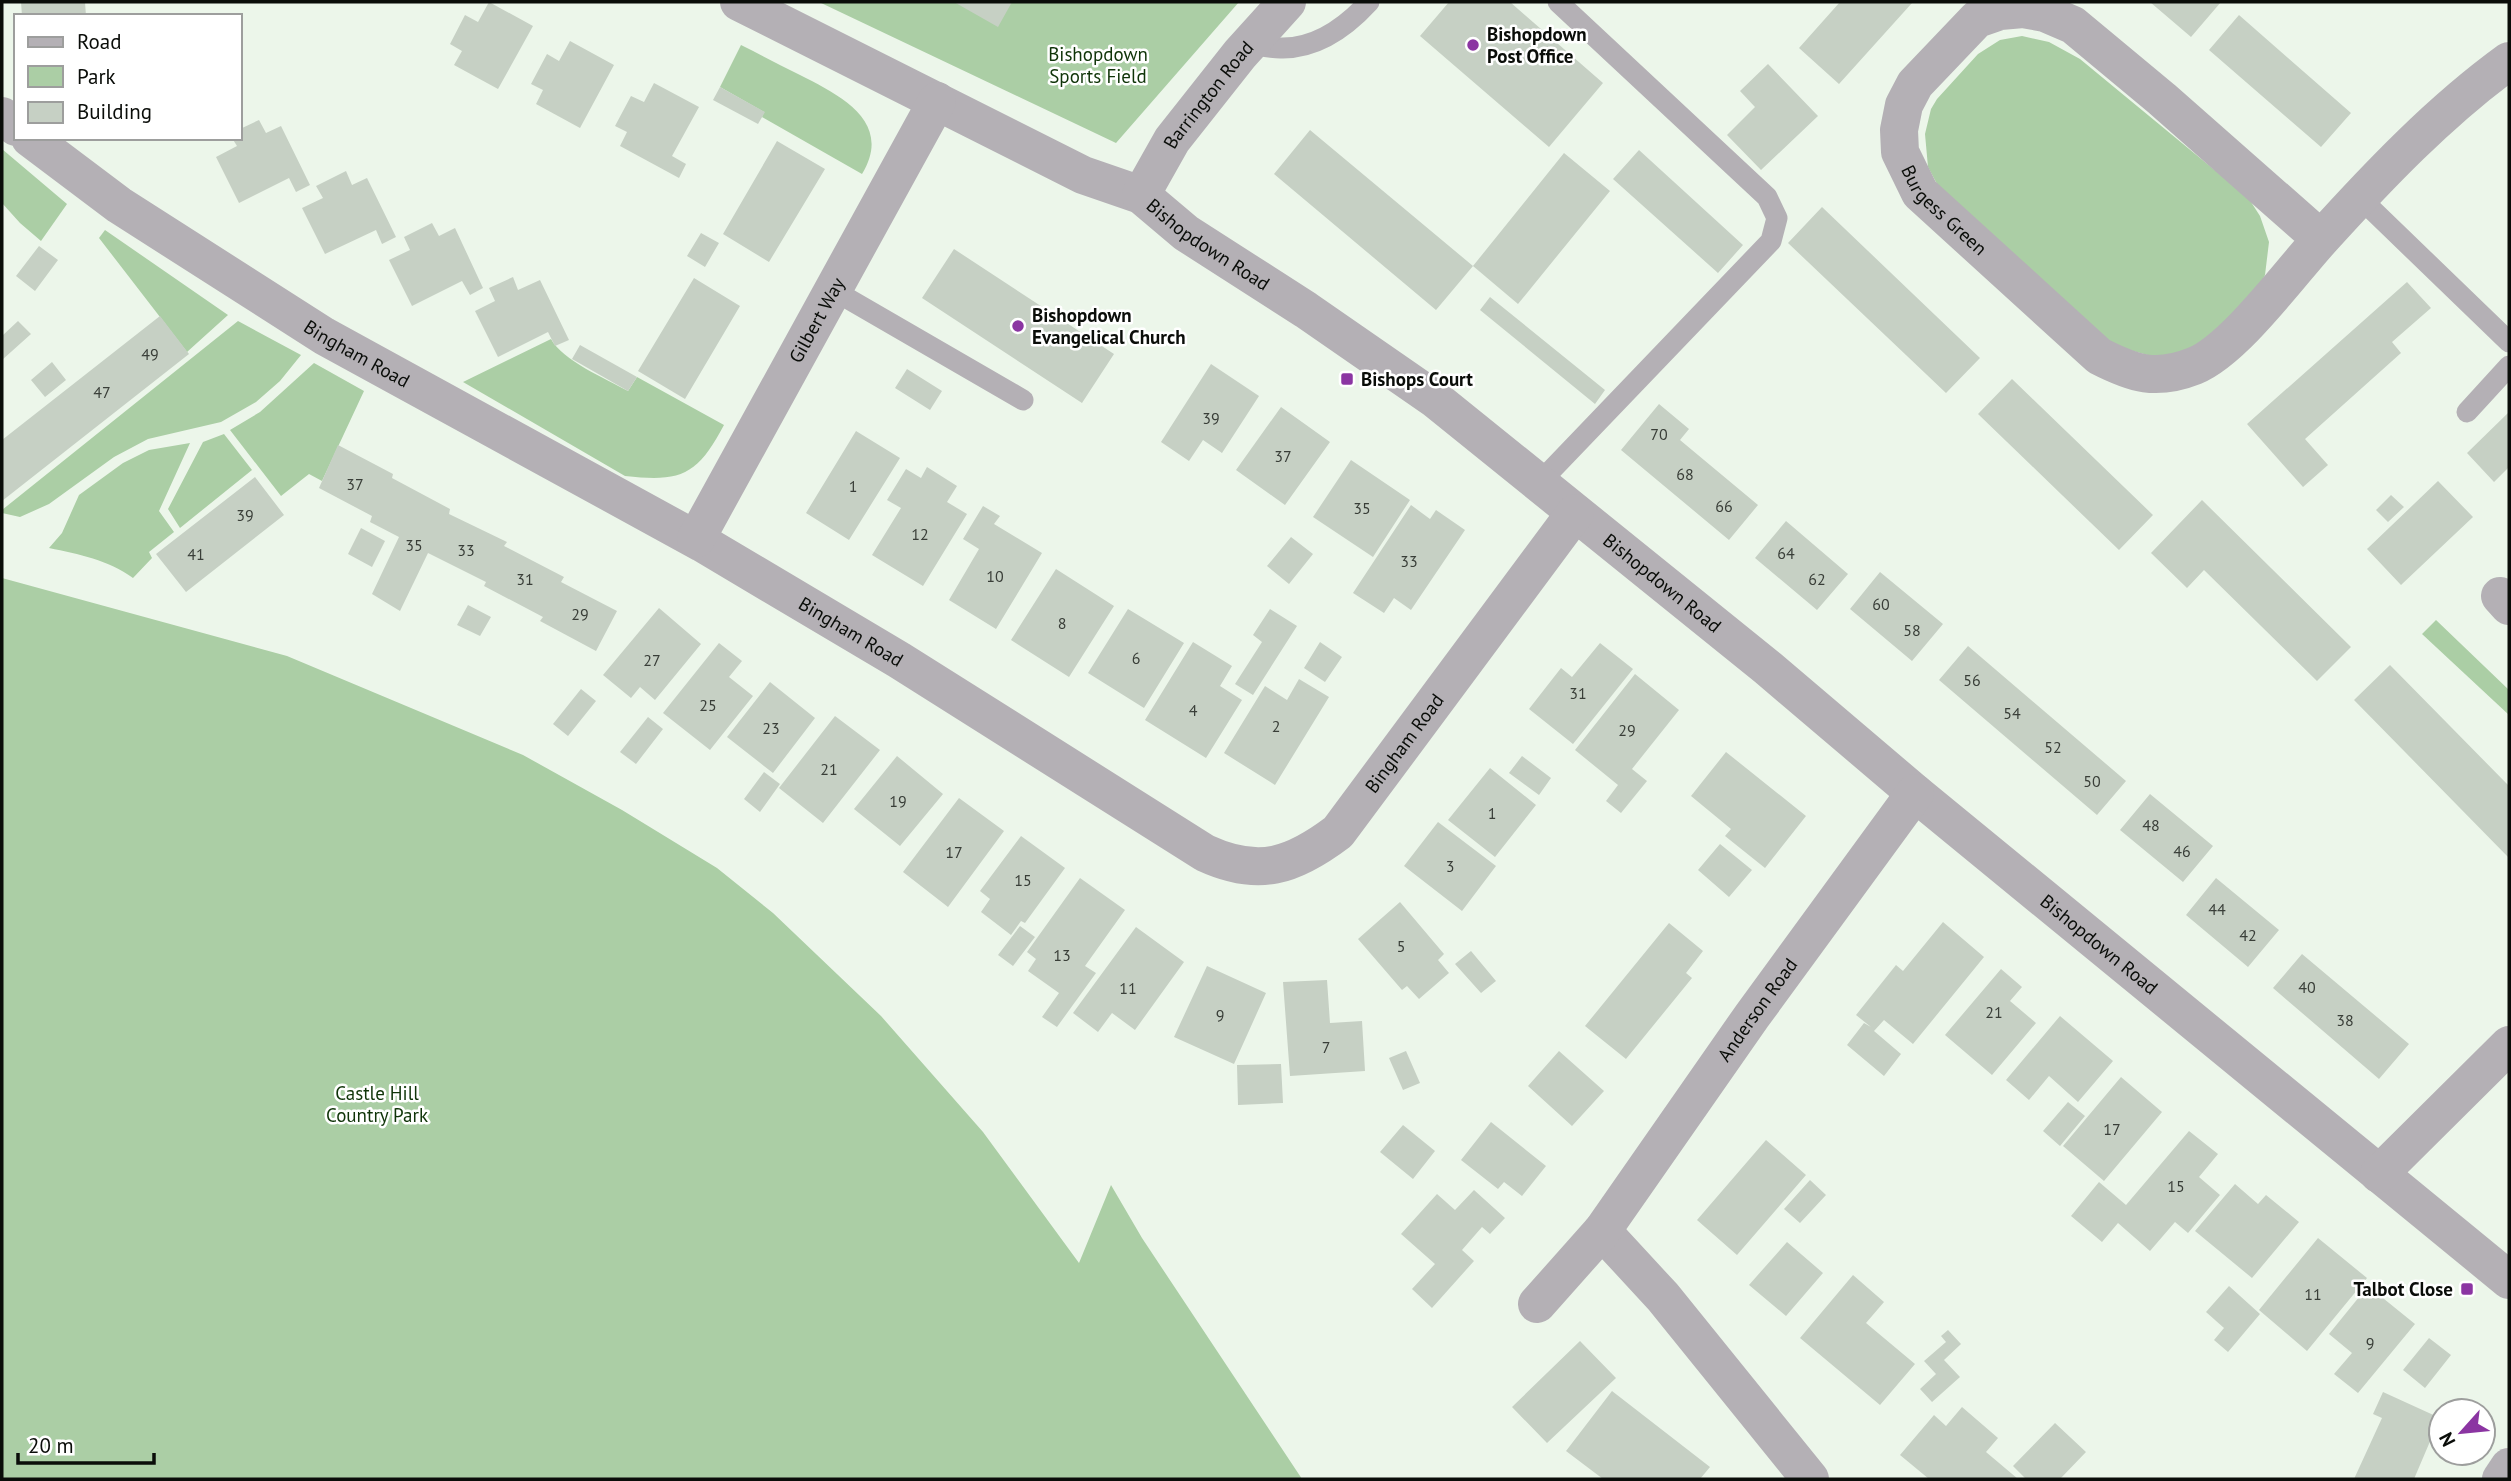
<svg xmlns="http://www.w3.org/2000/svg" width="2511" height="1481" viewBox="0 0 2511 1481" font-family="'PT Sans',sans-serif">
	<rect width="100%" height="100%" fill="#ecf6ea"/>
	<path fill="#abcea5" d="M819,2H1239L1116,143Z
		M2022,36L2049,42L2080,59L2234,186L2251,202L2260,216L2269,242L2265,275L2257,291L2204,344L2162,359L2104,343L1946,201L1928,167L1925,134L1931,109L1937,99L1978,54L2000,40Z
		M741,45C761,55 780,65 800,75C839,95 894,121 862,174L762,117L764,112L720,87Z
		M2,149L67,204L41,241L20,223L2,203Z
		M105,230L228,315L187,352L99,238Z
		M238,321L301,355L280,381L256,402L221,422L148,439L114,457L49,504L20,517L2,513V510Z
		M551,339C562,360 606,379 628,391L637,377L724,425C697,476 681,482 625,476L463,382Z
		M314,363L364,391L322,481L309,474L281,496L230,430L260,412Z
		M224,434L252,470L180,528L168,509L203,442Z
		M190,443L159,511L174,532L149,552L152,558L133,578C108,560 79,554 49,548L62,533L79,495L123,463L149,450Z
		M2,578L287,656L523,755L622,810L717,868L773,913L881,1016L983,1132L1079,1263L1111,1185L1142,1238L1302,1479H2Z
		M2436,620L2509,690V715L2422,634Z"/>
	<path fill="#c6d0c4" d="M21,2H85L86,16H22Z
		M489,2L533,26L498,89L454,65L462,51L450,44L465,15L478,22Z
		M954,2H1012L998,27Z
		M1449,2H1510L1603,83L1549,147L1420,36Z
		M1840,2L1912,3L1839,84L1799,48Z
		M2150,2H2221L2191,37Z
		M2239,15L2351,113L2321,147L2209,50Z
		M570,41L614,65L580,128L536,104L543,90L531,84L547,54L559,61Z
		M1768,64L1818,116L1761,170L1727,135L1755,107L1740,91Z
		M654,83L699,107L672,156L686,164L679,178L620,146L627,132L615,126L631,96L644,102Z
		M720,87L765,112L758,124L713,100Z
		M259,120L266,133L281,126L310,185L296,192L289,178L239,203L216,157L237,146L232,138H240V129Z
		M1310,130L1473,266L1436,310L1274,174Z
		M777,141L825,169L769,262L723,234Z
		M1639,150L1743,245L1718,273L1613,179Z
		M1564,153L1610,191L1518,304L1473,266Z
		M346,171L352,185L367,178L396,237L382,244L376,230L325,254L302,208L323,198L316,186Z
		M1822,207L1980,358L1946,393L1788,243Z
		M432,223L439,236L455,228L483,288L470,295L462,281L412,306L389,260L410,250L404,237Z
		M701,233L719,243L705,267L687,256Z
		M39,246L58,260L35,291L16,276Z
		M954,249L1114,354L1082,403L922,298Z
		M513,277L518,290L540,280L569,340L555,346L548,332L498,357L475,311L495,301L489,288Z
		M694,278L740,306L685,399L638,371Z
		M2407,282L2431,308L2392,342L2401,353L2305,439L2328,465L2303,487L2247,424Z
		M1490,297L1605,390L1595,404L1480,310Z
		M160,316L189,354L2,501V440Z
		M18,321L31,334L2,360V336Z
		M580,345L637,377L628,391L572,359Z
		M52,362L66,380L45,397L31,380Z
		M1211,364L1259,396L1222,453L1203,440L1189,461L1161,442Z
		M907,369L942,391L930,410L895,388Z
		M2012,379L2153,515L2119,550L1978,414Z
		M1659,404L1689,429L1680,440L1758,505L1729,540L1621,450Z
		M1281,407L1330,442L1285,505L1236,470Z
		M2509,412V467L2494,482L2467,453Z
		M856,431L900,458L849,540L806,513Z
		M338,445L393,474L392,478L450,509L449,514L507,542L504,546L564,577L561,582L617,611L596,651L540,621L543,617L484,586L486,582L428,553L400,611L372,594L399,537L370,522L372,516L319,488Z
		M1351,460L1410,500L1373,557L1313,517Z
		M927,467L957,486L947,502L967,514L923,586L872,555L901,508L887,500L906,469L921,478Z
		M255,477L284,515L186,592L156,554Z
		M2438,481L2473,517L2401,585L2367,549Z
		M2391,495L2404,507L2388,522L2376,510Z
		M2202,500L2351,647L2317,681L2204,570L2187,588L2151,553Z
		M1411,505L1430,519L1436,510L1465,530L1411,610L1394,598L1384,613L1353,593Z
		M983,506L1000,516L994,524L1042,553L996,629L949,600L979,549L963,539Z
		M1786,521L1848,574L1817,610L1755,558Z
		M361,528L385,541L372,567L348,554Z
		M1291,537L1313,554L1289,584L1267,566Z
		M1056,569L1114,606L1069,677L1011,640Z
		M1880,572L1943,624L1912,661L1850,609Z
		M468,605L491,617L480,636L457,625Z
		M659,608L701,644L655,700L640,687L631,698L603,675Z
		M1128,609L1184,643L1144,708L1088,673Z
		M1270,609L1297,626L1253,695L1235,684L1262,642L1253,635Z
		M1193,642L1232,666L1220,686L1242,700L1206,758L1145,720Z
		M1320,642L1342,657L1325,682L1304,668Z
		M719,643L742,661L729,677L753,696L710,750L663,713Z
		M1600,643L1633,669L1573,744L1529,709L1561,668L1572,677Z
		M1968,646L2126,781L2097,815L1939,680Z
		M2390,665L2509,786V858L2354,700Z
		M1635,674L1679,710L1632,769L1647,781L1621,813L1606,801L1618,785L1575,750Z
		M1299,679L1329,697L1275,785L1224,753L1265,686L1287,700Z
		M770,682L815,718L773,773L727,737Z
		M581,689L596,701L568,736L553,724Z
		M835,716L880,750L823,823L779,788Z
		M648,717L663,729L636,764L620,752Z
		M1726,752L1806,816L1765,868L1725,836L1731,829L1691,796Z
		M897,756L943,794L900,846L854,809Z
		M1522,756L1551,778L1539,795L1509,773Z
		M1490,768L1536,805L1495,857L1448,820Z
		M764,772L780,784L760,812L744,799Z
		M2150,794L2213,846L2183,882L2120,830Z
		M959,798L1004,831L948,907L903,872Z
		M1438,822L1496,866L1462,911L1404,866Z
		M1021,836L1065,868L1025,923L1021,921L1011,935L981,912L990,899L980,891Z
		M1720,844L1752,870L1729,897L1698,870Z
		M1080,878L1125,910L1085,966L1096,973L1057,1027L1042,1017L1059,993L1028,971L1036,959L1027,952Z
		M2216,878L2279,930L2248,967L2186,915Z
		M1400,902L1444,954L1438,960L1449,973L1419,999L1407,986L1402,990L1358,939Z
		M1943,922L1984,957L1913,1044L1884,1020L1874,1031L1901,1054L1884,1076L1847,1045L1864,1023L1871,1027L1856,1015L1896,965L1903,971Z
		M1669,923L1703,951L1686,973L1692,978L1626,1059L1585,1026Z
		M1020,926L1035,937L1013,966L998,955Z
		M1136,927L1184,962L1135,1030L1112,1013L1098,1032L1073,1013Z
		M1471,951L1496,981L1481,993L1455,964Z
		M2302,954L2409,1044L2379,1079L2273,988Z
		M1207,966L1266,993L1234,1064L1174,1037Z
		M2001,969L2022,987L2010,1001L2036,1023L1992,1075L1945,1035Z
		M1327,980L1330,1023L1362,1021L1365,1071L1290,1076L1283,982Z
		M2060,1016L2113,1061L2078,1102L2049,1076L2029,1100L2006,1080Z
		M1406,1051L1420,1083L1403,1090L1389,1058Z
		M1559,1051L1604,1091L1572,1126L1528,1086Z
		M1281,1064L1283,1103L1238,1105L1237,1065Z
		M2121,1077L2162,1112L2104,1181L2063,1146Z
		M2068,1102L2085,1116L2060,1146L2043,1131Z
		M1491,1122L1546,1166L1522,1196L1504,1182L1498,1189L1461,1160Z
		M1403,1125L1435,1151L1413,1179L1380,1152Z
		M2189,1131L2218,1154L2199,1177L2220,1195L2188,1233L2175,1222L2150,1251L2118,1223L2102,1242L2071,1216L2099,1182L2126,1205Z
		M1766,1140L1806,1175L1737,1255L1697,1220Z
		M1810,1180L1826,1195L1800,1223L1784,1209Z
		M2235,1184L2258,1204L2266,1195L2299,1222L2252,1278L2195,1231Z
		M1474,1190L1505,1218L1490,1234L1482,1227L1462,1250L1474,1261L1432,1308L1412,1289L1435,1264L1401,1234L1437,1194L1455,1210Z
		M2318,1238L2367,1278L2307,1351L2259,1310Z
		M1787,1242L1823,1273L1786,1316L1749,1285Z
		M1853,1275L1884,1302L1866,1323L1915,1364L1880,1405L1800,1338Z
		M2229,1286L2260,1314L2228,1352L2214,1340L2224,1328L2206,1312Z
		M2368,1286L2415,1324L2358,1393L2334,1374L2352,1353L2329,1334Z
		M1948,1330L1961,1344L1944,1360L1960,1377L1932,1402L1920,1389L1936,1374L1924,1361L1946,1342L1941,1336Z
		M2429,1338L2451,1355L2425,1388L2403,1370Z
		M1580,1341L1616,1378L1547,1443L1512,1407Z
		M1612,1391L1710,1467L1700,1479H1603L1566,1451Z
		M2383,1392L2440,1418L2414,1479H2354L2382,1418L2373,1414Z
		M1962,1407L1998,1438L1986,1452L2018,1479H1929L1900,1455L1934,1415L1946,1426Z
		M2055,1423L2086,1452L2060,1479H2026L2013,1466Z"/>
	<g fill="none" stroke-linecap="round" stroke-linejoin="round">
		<path stroke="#b4b0b5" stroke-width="21" d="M1250,43C1260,45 1272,49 1283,48C1318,48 1347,26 1369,2
			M2360,198L2509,342
			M833,290L1023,400
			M2467,412L2509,366
			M1538,484L1771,241L1777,218L1767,197L1558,2"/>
		<g stroke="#b4b0b5" stroke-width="38">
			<path id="s1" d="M739,2L1083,175L1141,195L1186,233L1306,310L1436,400L1768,668L1915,793L2509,1280"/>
			<path d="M2,116L16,127"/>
			<path id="s2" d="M30,138L119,205L324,336L702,543L899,660L1205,853C1259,878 1293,866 1338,832L1575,513"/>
			<path id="s3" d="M1141,195L1172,140L1240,54L1287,2"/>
			<path id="s4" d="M2321,239L2162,99L2073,25L2045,13L2023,9L2000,11L1977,19L1915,84L1904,105L1899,130L1900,152L1920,193L2099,356C2134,374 2156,381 2194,366C2234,350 2290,273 2321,239C2378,176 2440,111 2509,61"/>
			<path id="s5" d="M696,539L937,101"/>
			<path d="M2500,596L2509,606"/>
			<path d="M2379,1174L2509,1045"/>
			<path d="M1602,1231L1663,1297L1810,1479"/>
			<path id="s6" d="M1537,1304L1602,1231L1752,1016L1915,793"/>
			<path d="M2501,1479L2509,1467"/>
		</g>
	</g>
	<g fill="#8b35a2" stroke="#fff" stroke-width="2.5">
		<circle cx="1473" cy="45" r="7"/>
		<circle cx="1018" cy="326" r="7"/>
		<rect x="1340" y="372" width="14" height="14" rx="3.5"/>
		<rect x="2460" y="1282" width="14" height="14" rx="3.5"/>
	</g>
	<g text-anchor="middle" stroke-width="5" stroke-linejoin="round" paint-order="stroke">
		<g font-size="16" fill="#393e38">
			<text x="150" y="360">49</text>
			<text x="102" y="398">47</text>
			<text x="1211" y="424">39</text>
			<text x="1659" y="440">70</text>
			<text x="1283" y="462">37</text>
			<text x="1685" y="480">68</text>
			<text x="355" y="490">37</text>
			<text x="853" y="492">1</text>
			<text x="1724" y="512">66</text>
			<text x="1362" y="514">35</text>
			<text x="245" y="521">39</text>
			<text x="920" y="540">12</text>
			<text x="414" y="551">35</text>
			<text x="466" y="556">33</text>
			<text x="1786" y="559">64</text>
			<text x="196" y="560">41</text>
			<text x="1409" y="567">33</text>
			<text x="995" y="582">10</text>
			<text x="525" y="585">31</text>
			<text x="1817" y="585">62</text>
			<text x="1881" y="610">60</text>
			<text x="580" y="620">29</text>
			<text x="1062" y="629">8</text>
			<text x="1912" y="636">58</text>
			<text x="1136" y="664">6</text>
			<text x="652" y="666">27</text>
			<text x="1972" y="686">56</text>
			<text x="1578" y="699">31</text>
			<text x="708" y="711">25</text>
			<text x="1193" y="716">4</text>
			<text x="2012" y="719">54</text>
			<text x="1276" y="732">2</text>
			<text x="771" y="734">23</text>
			<text x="1627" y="736">29</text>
			<text x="2053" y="753">52</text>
			<text x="829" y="775">21</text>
			<text x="2092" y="787">50</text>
			<text x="898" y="807">19</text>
			<text x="1492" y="819">1</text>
			<text x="2151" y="831">48</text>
			<text x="2182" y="857">46</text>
			<text x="954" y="858">17</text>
			<text x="1450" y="872">3</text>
			<text x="1023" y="886">15</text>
			<text x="2217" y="915">44</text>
			<text x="2248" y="941">42</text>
			<text x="1401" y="952">5</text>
			<text x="1062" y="961">13</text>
			<text x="2307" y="993">40</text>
			<text x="1128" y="994">11</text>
			<text x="1994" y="1018">21</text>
			<text x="1220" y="1021">9</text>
			<text x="2345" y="1026">38</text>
			<text x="1326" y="1053">7</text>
			<text x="2112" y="1135">17</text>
			<text x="2176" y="1192">15</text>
			<text x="2313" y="1300">11</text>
			<text x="2370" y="1349">9</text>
		</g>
		<g font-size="19" font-weight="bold" fill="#0a0d09" stroke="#fff" text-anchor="start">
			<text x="1487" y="41">Bishopdown<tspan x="1487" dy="22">Post Office</tspan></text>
			<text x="1032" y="322">Bishopdown<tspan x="1032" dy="22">Evangelical Church</tspan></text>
			<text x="1361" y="386">Bishops Court</text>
			<text x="2453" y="1296" text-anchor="end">Talbot Close</text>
		</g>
		<g font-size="19" fill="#0f3408" stroke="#fff">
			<text x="1098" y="61">Bishopdown<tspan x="1098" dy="22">Sports Field</tspan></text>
			<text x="377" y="1100">Castle Hill<tspan x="377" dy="22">Country Park</tspan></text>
		</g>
		<g font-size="19" fill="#0a0d09" stroke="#fff">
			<text dy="7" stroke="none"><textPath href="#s3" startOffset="121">Barrington Road</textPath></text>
			<text dy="7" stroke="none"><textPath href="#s4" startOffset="663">Burgess Green</textPath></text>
			<text dy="7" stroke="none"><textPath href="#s1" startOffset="530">Bishopdown Road</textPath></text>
			<text dy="7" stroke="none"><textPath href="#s5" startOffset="250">Gilbert Way</textPath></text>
			<text dy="7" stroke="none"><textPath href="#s2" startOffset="392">Bingham Road</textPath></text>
			<text dy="7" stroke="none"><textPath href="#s1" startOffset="1097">Bishopdown Road</textPath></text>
			<text dy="7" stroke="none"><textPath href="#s2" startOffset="959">Bingham Road</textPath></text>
			<text dy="7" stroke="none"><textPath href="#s2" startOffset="1631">Bingham Road</textPath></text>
			<text dy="7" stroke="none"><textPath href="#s1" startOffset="1664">Bishopdown Road</textPath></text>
			<text dy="7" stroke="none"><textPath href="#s6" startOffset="368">Anderson Road</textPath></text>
		</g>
	</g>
	<rect width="2511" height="1481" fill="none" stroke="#0a0d09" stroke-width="7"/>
	<rect x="14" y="14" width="228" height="126" fill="#ffffff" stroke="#9d9e9d" stroke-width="2"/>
	<rect x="28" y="37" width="35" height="10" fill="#b4b0b5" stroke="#9d9e9d" stroke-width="2"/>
	<text x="77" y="49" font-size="21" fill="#0a0d09">Road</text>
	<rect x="28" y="66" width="35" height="21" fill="#abcea5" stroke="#9d9e9d" stroke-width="2"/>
	<text x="77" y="84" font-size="21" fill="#0a0d09">Park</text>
	<rect x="28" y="102" width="35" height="21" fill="#c6d0c4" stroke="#9d9e9d" stroke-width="2"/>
	<text x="77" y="119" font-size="21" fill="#0a0d09">Building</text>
	<g transform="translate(2462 1432) rotate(243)"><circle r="33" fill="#ffffff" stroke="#9d9e9d" stroke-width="2"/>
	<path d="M0-5L12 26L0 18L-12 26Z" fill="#8b35a2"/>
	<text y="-10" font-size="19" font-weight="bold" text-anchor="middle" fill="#0a0d09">N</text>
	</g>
	<path d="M18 1453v10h136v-10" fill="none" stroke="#0a0d09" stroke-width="3.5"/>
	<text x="28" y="1453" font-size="21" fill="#0a0d09" stroke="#ffffff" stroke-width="5" paint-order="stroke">20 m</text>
</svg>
